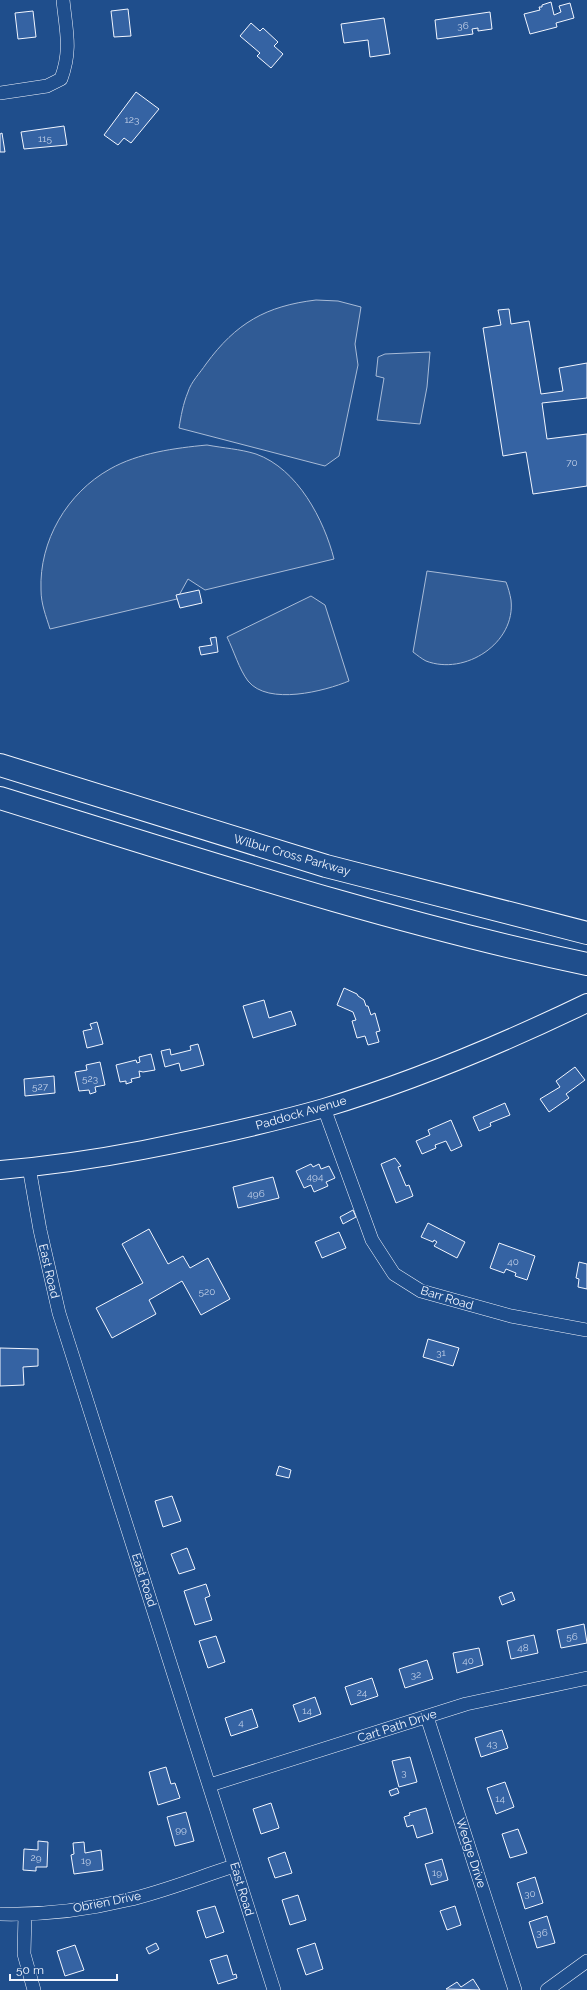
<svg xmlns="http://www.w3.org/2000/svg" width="587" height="1990" viewBox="0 0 587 1990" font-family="Raleway,sans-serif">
	<rect width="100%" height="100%" fill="#1f4e8c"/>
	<path fill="#305b95" stroke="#a8bbd7" d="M316,300L338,301L361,307L355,344L358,365L339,456L325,466L179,428C181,416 183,404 188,392C191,382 200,373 206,364C236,323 266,306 316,300Z
		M430,352L427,387L420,424L377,420L384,378L376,376L378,357L385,354Z
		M207,445C223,448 240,449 256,454C298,469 324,520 334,559L205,590L188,579L177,599L50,629C46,616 41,604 41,590C39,541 67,493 110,469C138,453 175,448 207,445Z
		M427,571L506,582C508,587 510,594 511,600C516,643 465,676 426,661C422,659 417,655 413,652Z
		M311,596L325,605L349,681C325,691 268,706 248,681C239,669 234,651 227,637Z"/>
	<path fill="#3563a3" stroke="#f2f6ff" d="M551,2L554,15L561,12L559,6L570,3L574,18L556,23L557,27L530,34L524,14L540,10L539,7H542V5Z
		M128,9L131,36L114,37L111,11Z
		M33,11L36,37L18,39L15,13Z
		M490,12L492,29L478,31V28L472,29L473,34L437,39L435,20Z
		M384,18L390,54L370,57L368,40L344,43L341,24Z
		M251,23L260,31L263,28L278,42L274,46L283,54L271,68L257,56L260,53L240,36Z
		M136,92L159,109L131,143L124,138L118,145L104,135Z
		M64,126L67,145L24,149L21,132Z
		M2,133L5,152H0V134Z
		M509,309L511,324L529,321L541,394L563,391L559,368L587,363V398L542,403L547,439L587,434V486L533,494L526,452L503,456L483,328L501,325L498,310Z
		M199,590L202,603L180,608L176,595Z
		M216,637L218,652L201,655L199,647L212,645L210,638Z
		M344,988L357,994L358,996L364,1000L366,1006H368L371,1015L375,1013L380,1031L376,1032L379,1042L368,1045L365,1036L357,1038L352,1021L356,1020L353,1012L337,1005Z
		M264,1000L269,1018L291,1011L296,1025L253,1038L243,1006Z
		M97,1022L103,1044L87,1048L83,1031L92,1029L90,1024Z
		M198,1044L204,1065L181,1071L179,1063L165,1067L161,1051L170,1049L171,1055L191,1050L190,1046Z
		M151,1054L155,1070L143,1072L139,1071L140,1077L131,1079L132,1082L126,1084V1081L120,1082L116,1065L136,1060L137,1063L140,1062L139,1057Z
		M100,1062L105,1085L95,1087L96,1092L90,1094L89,1090L79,1091L75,1072L87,1070L86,1065Z
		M575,1067L585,1080L566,1094L569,1098L549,1112L540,1099L560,1087L556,1081Z
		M54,1076L55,1093L25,1096L24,1079Z
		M505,1103L510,1115L490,1123L491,1126L479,1131L473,1117Z
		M451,1120L462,1146L451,1151L446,1141L435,1145L436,1148L422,1154L416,1141L430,1135L428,1130Z
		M395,1158L401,1166L398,1167L406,1186L409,1185L413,1196L396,1203L381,1164Z
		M311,1164L313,1167L319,1164L321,1169L329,1166L335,1178L326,1182L328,1186L314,1192L311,1185L304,1188L296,1171Z
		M273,1177L279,1198L238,1208L233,1187Z
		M353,1210L356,1217L343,1224L340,1217Z
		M428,1223L465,1242L457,1258L434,1246L437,1242L434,1240L433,1242L421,1237Z
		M149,1229L168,1264L183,1256L190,1268L208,1258L230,1299L201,1315L182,1281L149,1300L156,1314L112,1338L96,1308L143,1283L122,1244Z
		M339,1232L346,1248L322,1258L315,1242Z
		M499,1243L535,1256L527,1280L515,1276L516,1273L506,1269L504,1273L490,1268Z
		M579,1262L587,1264V1289L578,1287L579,1279L576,1278Z
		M428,1339L459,1348L453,1366L423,1357Z
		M0,1348L38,1349V1366L23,1367L24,1385L0,1386Z
		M279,1466L291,1470L289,1478L276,1475Z
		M172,1496L181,1521L163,1527L155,1501Z
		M187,1548L195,1569L179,1574L171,1554Z
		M206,1584L210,1596L205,1598L212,1620L195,1625L184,1591Z
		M512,1592L515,1600L502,1605L499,1597Z
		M584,1624L587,1643L561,1648L557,1630Z
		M534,1635L538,1653L511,1659L507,1641Z
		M216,1636L225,1662L208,1668L199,1641Z
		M479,1648L483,1665L457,1673L453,1653Z
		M427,1660L433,1679L405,1688L399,1669Z
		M372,1678L378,1696L351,1705L345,1687Z
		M315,1697L321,1714L299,1722L293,1705Z
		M252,1709L258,1727L231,1736L225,1718Z
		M502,1730L508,1748L481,1757L475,1738Z
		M410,1757L417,1782L399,1787L392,1761Z
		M166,1767L171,1784L175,1783L180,1798L158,1805L149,1772Z
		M505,1782L514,1807L496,1814L487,1788Z
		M397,1788L399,1793L391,1796L389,1791Z
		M271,1803L279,1828L261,1834L253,1809Z
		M426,1808L433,1833L417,1838L413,1825L407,1827L404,1817L410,1815L409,1813Z
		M186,1812L194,1841L175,1846L167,1817Z
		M518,1829L527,1853L510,1858L502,1834Z
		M38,1841L48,1842L47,1867H36V1871L23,1870L24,1849L38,1850Z
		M84,1842L85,1853L101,1850L103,1870L74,1874L71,1855L74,1854L73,1843Z
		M285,1852L292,1873L275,1878L268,1858Z
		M442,1859L448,1880L431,1885L425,1864Z
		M535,1877L543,1903L525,1909L517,1883Z
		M298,1895L306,1920L290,1925L282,1900Z
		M215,1906L224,1932L206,1938L197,1911Z
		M455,1906L461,1925L447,1930L440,1911Z
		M547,1916L555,1943L537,1948L529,1922Z
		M156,1943L159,1949L149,1954L146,1948Z
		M315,1943L323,1969L306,1975L297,1949Z
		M75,1945L84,1970L65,1976L57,1951Z
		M227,1955L233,1975L236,1974L237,1978L218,1984L210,1960Z
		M473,1979L480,1990L446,1989L457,1982L461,1987Z"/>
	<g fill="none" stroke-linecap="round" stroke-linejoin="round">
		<defs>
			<path id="minor" d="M0,93L47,86L61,79C72,49 66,31 63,0
				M324,1108L372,1240L394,1274L421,1291L511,1316L587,1330
				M29,1167L40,1230L59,1313L274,1990
				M427,1717L515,1990
				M210,1785L466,1704L587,1678
				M0,1914C42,1915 86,1910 127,1900C163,1892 199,1877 234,1866
				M25,1914L24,1954L34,1990
				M547,1990L587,1961"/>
			<path id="secondary" d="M0,1170C48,1166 96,1159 143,1150C204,1138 264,1125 324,1108C414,1081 502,1044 587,1003"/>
			<path id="motorway" d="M0,765L326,866L587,933
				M0,798C194,858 388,922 587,964"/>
		</defs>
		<use href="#minor" stroke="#f2f6ff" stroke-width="14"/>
		<use href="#secondary" stroke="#f2f6ff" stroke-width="20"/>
		<use href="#motorway" stroke="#f2f6ff" stroke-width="24"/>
		<use href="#minor" stroke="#1f4e8c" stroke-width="13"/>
		<use href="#secondary" stroke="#1f4e8c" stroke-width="18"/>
		<use href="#motorway" stroke="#1f4e8c" stroke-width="22"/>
	</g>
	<g text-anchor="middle" stroke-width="3" stroke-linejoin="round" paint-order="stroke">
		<g font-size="10" fill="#c3d1e8">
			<text x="463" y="29">36</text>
			<text x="132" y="123">123</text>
			<text x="45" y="142">115</text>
			<text x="572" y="466">70</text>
			<text x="90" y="1082">523</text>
			<text x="40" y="1090">527</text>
			<text x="315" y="1180">494</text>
			<text x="256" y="1197">496</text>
			<text x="513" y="1265">40</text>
			<text x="207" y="1295">520</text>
			<text x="441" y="1356">31</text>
			<text x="572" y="1640">56</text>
			<text x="523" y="1651">48</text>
			<text x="468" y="1664">40</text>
			<text x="416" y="1678">32</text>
			<text x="362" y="1696">24</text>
			<text x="307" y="1714">14</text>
			<text x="241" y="1726">4</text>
			<text x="492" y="1747">43</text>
			<text x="404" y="1776">3</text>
			<text x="500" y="1802">14</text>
			<text x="181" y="1833">99</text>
			<text x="36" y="1861">29</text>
			<text x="86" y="1864">19</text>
			<text x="437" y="1876">19</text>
			<text x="530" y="1897">30</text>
			<text x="542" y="1936">36</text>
		</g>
		<g font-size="12" fill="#f2f6ff" stroke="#1f4e8c">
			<text transform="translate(292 855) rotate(16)" y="4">Wilbur Cross Parkway</text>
			<text transform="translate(301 1113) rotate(-16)" y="4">Paddock Avenue</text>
			<text transform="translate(49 1271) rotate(77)" y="4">East Road</text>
			<text transform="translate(447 1298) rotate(17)" y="4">Barr Road</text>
			<text transform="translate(144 1580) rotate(72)" y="4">East Road</text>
			<text transform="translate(397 1726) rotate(-18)" y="4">Cart Path Drive</text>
			<text transform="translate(471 1853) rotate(72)" y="4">Wedge Drive</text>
			<text transform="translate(242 1889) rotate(73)" y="4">East Road</text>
			<text transform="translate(107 1902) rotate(-11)" y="4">Obrien Drive</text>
		</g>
	</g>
	<path d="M10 1974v6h107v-6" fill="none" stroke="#f2f6ff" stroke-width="2"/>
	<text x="16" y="1974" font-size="12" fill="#f2f6ff" stroke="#1f4e8c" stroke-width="3" paint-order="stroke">50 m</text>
</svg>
